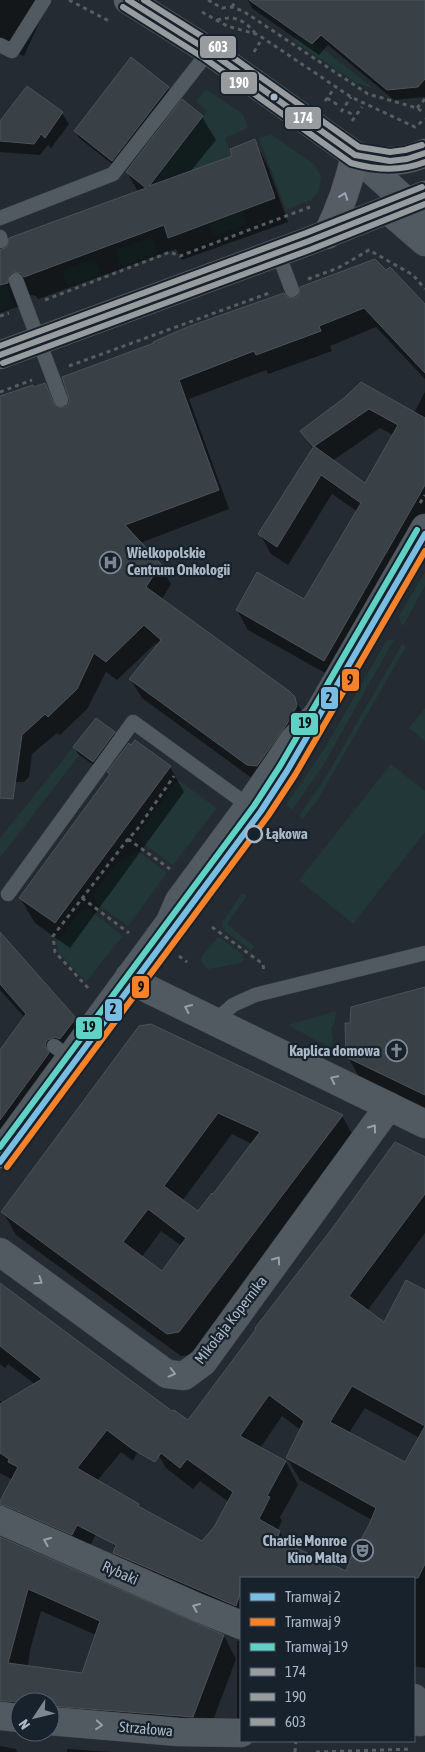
<svg xmlns="http://www.w3.org/2000/svg" width="425" height="1752" viewBox="0 0 425 1752" font-family="'Asap Condensed',sans-serif">
	<rect width="100%" height="100%" fill="#242b32"/>
	<path fill="#213738" d="M298,33L312,44L323,49L374,89L357,83L293,41Z
		M206,89L243,114L248,128L225,138L232,156L149,186L147,181L161,176C157,164 150,154 147,143L160,127L164,126L184,142L207,111L196,101Z
		M271,134L315,165L321,177L319,191L311,200L286,210L259,138Z
		M242,211L247,224L214,236L209,223Z
		M152,237L158,253L122,267L116,250Z
		M95,258L101,274L68,287L62,271Z
		M6,283L15,307L0,312V285Z
		M425,572V586L403,626L401,624L399,616Z
		M392,639L394,640L321,769L292,810L286,805L326,746L386,641Z
		M402,644L406,647L317,801L303,819L299,816L327,775Z
		M425,708V741L409,728Z
		M73,747L81,753L0,858V838Z
		M391,764L425,791V832L353,924L299,880Z
		M178,780L217,808L173,865L141,842L139,833Z
		M139,852L167,873L128,926L96,903L93,894L117,862Z
		M242,893L247,896L227,924L254,946L251,951L225,931L222,926L223,921Z
		M87,908L123,936L86,982L58,952L57,942L82,909Z
		M217,938H221L242,954L244,960L241,963L209,969L206,968L201,961L202,956Z
		M336,1011L335,1022L331,1029L333,1037L332,1049L288,1025Z"/>
	<path fill="#0007" fill-rule="evenodd" d="M0,0H35L43,14L24,56L0,46Z
		M248,0H425V97L394,100L328,45L319,55L252,8Z
		M27,88L62,113L69,124L51,148L48,145L40,155L0,152V122Z
		M168,88L172,95L116,167L79,138L75,131Z
		M202,117L216,140L190,172L233,157L254,141L267,164L288,222L182,260L176,249L38,299L36,296L27,294L20,306L0,313V250L138,192L127,172Z
		M286,298L425,306V379L376,327L330,346L332,351L268,374L266,370L189,399L229,509L140,543L160,565L171,584L162,599L294,698L306,718L260,784L142,698L130,679L158,645L156,643L117,680L106,672L87,709L60,735L57,733L32,754L29,777L24,782L0,783V398L45,384L58,408L64,410Z
		M425,392V523L336,679L248,630L237,610L304,601L358,512L332,494L288,565L271,554L260,534L313,450L302,432L345,399L414,413ZM380,428L393,435L365,485L332,461Z
		M114,733L118,740L98,768L78,754L74,747Z
		M170,767L184,792L70,948L35,923L20,898L110,775L109,772Z
		M0,935L75,1019L87,1040L0,1158V1052L25,1018L0,990Z
		M425,988V1112L362,1082L348,1057L351,1024Z
		M139,1027L342,1116L355,1139L191,1355L181,1356L16,1235L3,1212ZM232,1134L252,1144L214,1195L198,1213L182,1201ZM161,1231L182,1246L162,1273L141,1258Z
		M425,1159V1233L367,1311L385,1323L425,1291V1668L414,1666V1578H241V1624L127,1575L114,1553L116,1549L112,1542H202L215,1528L229,1502L200,1481L193,1489L166,1468L155,1449L142,1443L133,1461L121,1452L97,1481L111,1504L85,1556L12,1527L0,1505L13,1480L0,1473V1401L4,1403L35,1384L8,1364L5,1368L0,1364V1285L172,1413L188,1421ZM365,1408L420,1438L405,1464L349,1433ZM282,1416L301,1430L287,1458L300,1480L372,1520L347,1573L287,1545L280,1532L277,1531L282,1521L280,1517L298,1485L286,1462L260,1448Z
		M0,1538L224,1636L236,1659L206,1739L50,1728V1702H20V1723L0,1720ZM41,1611L96,1635L83,1675L28,1667L30,1650Z
		M237,1641H241V1724L237,1717Z
		M256,1741H304L303,1742H263Z
		M0,1746L16,1749L17,1752H0Z
		M67,1749L112,1752H67Z"/>
	<path fill="#394046" stroke="#4b525a" fill-rule="evenodd" d="M249,0H425V79L418,87L387,90L321,35L312,44Z
		M131,57L169,87L112,161L74,131Z
		M27,86L63,112L45,138L41,134L34,144L0,141V121Z
		M182,99L203,116L149,186L232,156L230,149L255,139L275,198L168,238L164,225L24,277L21,273L13,272L9,275L8,283L0,285V250L7,247L9,238L146,188L126,172Z
		M375,259L386,270L390,267L425,304V373L364,308L319,326L321,331L256,355L254,351L179,380L219,490L125,525L161,564L146,587L289,691L295,697L297,706L287,724L257,766L247,765L129,679L161,640L144,625L106,662L94,653L77,689L48,717L45,714L22,735L13,799L0,798V396L33,385L34,387L45,383L55,406L64,408L67,406L70,401L62,377L154,343L153,342L190,326L284,293L287,297L295,298L299,295L300,287Z
		M361,382L425,418V485L324,661L236,610L257,572L304,599L361,503L321,475L277,547L258,534L314,446L365,483L398,425L369,409L313,447L300,431L344,398Z
		M96,718L115,732L93,762L73,747Z
		M135,740L171,766L55,923L19,898L110,774L107,772L129,743L131,745Z
		M0,932L76,1018L60,1039L55,1037L47,1040L45,1045L49,1053L0,1120V1050L26,1014L0,984Z
		M425,987V1095L346,1057L345,1023H350L351,1007Z
		M151,1024L343,1115L179,1332L167,1334L1,1212L139,1026ZM218,1113L260,1132L213,1194L212,1193L198,1211L164,1186ZM148,1209L186,1238L162,1271L123,1242Z
		M395,1142L425,1157V1194L349,1296L384,1322L406,1280L425,1290V1564L418,1578H241V1591L236,1606L113,1553L116,1545L77,1525L72,1535L6,1506L0,1505V1501L18,1467L8,1462L9,1459L0,1453V1404L42,1379L0,1346V1283L172,1411L174,1410L188,1420L256,1329L255,1328L272,1306L331,1230ZM352,1386L425,1426L405,1462L330,1422ZM269,1395L304,1421L286,1458L376,1508L369,1525L352,1555L346,1571L277,1539L280,1531L259,1519L270,1497L267,1496L286,1461L240,1436ZM107,1430L132,1449L155,1462L161,1453L180,1468L187,1459L233,1492L214,1527L202,1541L138,1506L139,1504L77,1468Z
		M0,1537L224,1635L193,1717L50,1706V1702L0,1701ZM28,1589L100,1621L82,1673L8,1663Z"/>
	<g fill="none" stroke-linecap="round" stroke-linejoin="round">
		<defs>
			<path id="lane" d="M0,45L12,51L44,0
				M0,218L113,174L209,51
				M0,237L1,241
				M278,253L292,290
				M16,280L61,400
				M8,894L133,722L249,806
				M215,1021L233,1005L255,995L425,953
				M54,1046L70,1058"/>
			<path id="street" d="M355,155L407,202L425,216
				M388,210L425,242
				M129,977L150,990L425,1124
				M0,1154L170,922L179,901L249,806L294,740L318,714L425,528
				M0,1252L167,1374L184,1376L203,1362L389,1106
				M0,1520L199,1608L241,1625
				M414,1698L419,1711L420,1722
				M0,1716L20,1718
				M50,1721L178,1732L241,1733"/>
			<path id="secondary" d="M128,0L209,51L355,155C381,162 400,164 425,153
				M327,235C340,209 349,183 355,155
				M0,355L309,241L425,195"/>
		</defs>
		<use href="#lane" stroke="#42474d" stroke-width="15"/>
		<use href="#street" stroke="#42474d" stroke-width="29"/>
		<use href="#secondary" stroke="#42474d" stroke-width="29"/>
		<path stroke="#565e64" stroke-width="3" stroke-dasharray="4 4" stroke-linecap="butt" d="M69,0L111,22
			M208,0L222,8L232,7L243,11L368,94L417,108L424,113
			M232,7L236,0
			M202,12L227,26L256,34L263,38L351,97L415,127L425,119
			M217,20C235,15 244,20 255,33
			M254,52L260,42
			M327,98L338,105
			M325,101L333,90
			M417,108L425,99
			M341,112L351,97
			M348,112L355,116
			M352,121L362,107
			M308,279L338,268L369,250L413,275L425,289
			M45,300L170,252L180,256L310,207
			M0,316L9,313
			M69,366L272,292
			M0,392L32,380
			M420,503L425,495
			M128,839L170,869
			M82,898L129,933
			M212,927L263,964L264,973
			M179,956L187,962
			M88,988L55,952L53,936L128,839L136,831L174,776
			M295,1752L296,1741
			M316,1752L412,1749"/>
		<use href="#lane" stroke="#525a61" stroke-width="14"/>
		<use href="#street" stroke="#525a61" stroke-width="28"/>
		<use href="#secondary" stroke="#575d65" stroke-width="28"/>
		<defs>
			<path id="bus-1" d="M128,0L209,51L355,155L390,161L407,159L425,153
				M0,355L309,241L425,195"/>
			<path id="bus-2" d="M123,7L204,58L351,163C376,170 400,172 425,162
				M3,363L312,249L425,204"/>
			<path id="bus-3" d="M144,0L214,44L359,147L390,152L405,150L422,145
				M0,346L306,233L422,187"/>
		</defs>
		<use href="#bus-1" stroke="#17222d" stroke-width="10"/>
		<use href="#bus-2" stroke="#17222d" stroke-width="10"/>
		<use href="#bus-3" stroke="#17222d" stroke-width="10"/>
		<use href="#bus-1" stroke="#989c9f" stroke-width="6"/>
		<use href="#bus-2" stroke="#989c9f" stroke-width="6"/>
		<use href="#bus-3" stroke="#989c9f" stroke-width="6"/>
		<defs>
			<path id="tram-1" d="M0,1162L261,811L287,771L425,534"/>
			<path id="tram-2" d="M7,1167L268,816L295,775L425,551"/>
			<path id="tram-3" d="M0,1147L254,806L280,766L417,530"/>
		</defs>
		<use href="#tram-1" stroke="#17222d" stroke-width="10"/>
		<use href="#tram-2" stroke="#17222d" stroke-width="10"/>
		<use href="#tram-3" stroke="#17222d" stroke-width="10"/>
		<use href="#tram-1" stroke="#79bee2" stroke-width="6"/>
		<use href="#tram-2" stroke="#f7822a" stroke-width="6"/>
		<use href="#tram-3" stroke="#60d1c5" stroke-width="6"/>
	</g>
	<defs><path id="oneway-chevron" d="M-2-3.5L2.5 0L-2 3.5" fill="none" stroke-width="1.6" stroke-linecap="round" stroke-linejoin="round" transform="scale(1.25)"/></defs>
	<use stroke="#9aa6b3" href="#oneway-chevron" transform="translate(344 196) rotate(-70)"/>
	<g stroke="#95a0ad">
		<use href="#oneway-chevron" transform="translate(188 1008) rotate(-155)"/>
		<use href="#oneway-chevron" transform="translate(334 1079) rotate(-154)"/>
		<use href="#oneway-chevron" transform="translate(373 1128) rotate(-54)"/>
		<use href="#oneway-chevron" transform="translate(277 1260) rotate(-54)"/>
		<use href="#oneway-chevron" transform="translate(39 1281) rotate(35)"/>
		<use href="#oneway-chevron" transform="translate(172 1373) rotate(14)"/>
		<use href="#oneway-chevron" transform="translate(47 1541) rotate(-156)"/>
		<use href="#oneway-chevron" transform="translate(196 1607) rotate(-157)"/>
		<use href="#oneway-chevron" transform="translate(99 1725) rotate(5)"/>
	</g>
	<defs>
		<symbol id="hospital-ring" viewBox="-11 -11 22 22"><circle r="9.5" fill="#17222d" stroke="#7c8792" stroke-width="1.5"/><path d="M-5-5h3v3.5h4V-5h3V5h-3V1.5h-4V5h-3Z" fill="#7c8792"/></symbol>
		<symbol id="church-ring" viewBox="-11 -11 22 22"><circle r="9.5" fill="#17222d" stroke="#7c8792" stroke-width="1.5"/><path d="M-1.2-6h2.4v3.5h3.3v2.4h-3.3V6h-2.4V-.1h-3.3v-2.4h3.3Z" fill="#7c8792"/></symbol>
		<symbol id="theatre-ring" viewBox="-11 -11 22 22"><circle r="9.5" fill="#17222d" stroke="#7c8792" stroke-width="1.5"/><path d="M-5-5.5Q0-4 5-5.5V0Q5 5 0 6Q-5 5-5 0ZM-3.3-2.5H-1v1.5H-3.3ZM1-2.5H3.3v1.5H1ZM-2.8 1Q0 5.5 2.8 1Z" fill="#7c8792"/></symbol>
	</defs>
	<g fill-rule="evenodd">
		<use href="#hospital-ring" x="98" y="550" width="25" height="25"/>
		<use href="#church-ring" x="384" y="1038" width="25" height="25"/>
		<use href="#theatre-ring" x="350" y="1538" width="25" height="25"/>
	</g>
	<circle fill="#abb8c6" stroke="#17222d" stroke-width="2" cx="274" cy="97" r="4.5"/>
	<circle fill="#17222d" stroke="#abb8c6" stroke-width="2.5" cx="254" cy="834" r="8"/>
	<g text-anchor="middle" stroke-width="4.5" stroke-linejoin="round" paint-order="stroke">
		<g font-size="15" font-weight="bold" fill="#abb8c6" stroke="#17222d" text-anchor="end">
			<text x="127" y="558" text-anchor="start">Wielkopolskie<tspan x="127" dy="17">Centrum Onkologii</tspan></text>
			<text x="380" y="1056">Kaplica domowa</text>
			<text x="347" y="1546">Charlie Monroe<tspan x="347" dy="17">Kino Malta</tspan></text>
		</g>
		<g font-size="15" font-weight="bold" fill="#abb8c6" stroke="#17222d" text-anchor="start">
			<text x="266" y="839">Łąkowa</text>
		</g>
		<g font-size="15" fill="#abb8c6" stroke="#17222d">
			<text transform="translate(231 1320) rotate(-52)" y="5">Mikołaja Kopernika</text>
			<text transform="translate(120 1573) rotate(24)" y="5">Rybaki</text>
			<text transform="translate(146 1729) rotate(5)" y="5">Strzałowa</text>
		</g>
	</g>
	<g stroke="#17222d" stroke-width="2">
		<rect x="199" y="35" width="38" height="24" rx="5" fill="#989c9f"/>
		<rect x="220" y="71" width="38" height="24" rx="5" fill="#989c9f"/>
		<rect x="284" y="106" width="38" height="24" rx="5" fill="#989c9f"/>
		<rect x="341" y="668" width="19" height="24" rx="5" fill="#f7822a"/>
		<rect x="320" y="686" width="19" height="24" rx="5" fill="#79bee2"/>
		<rect x="290" y="712" width="29" height="24" rx="5" fill="#60d1c5"/>
		<rect x="131" y="975" width="19" height="24" rx="5" fill="#f7822a"/>
		<rect x="104" y="998" width="19" height="24" rx="5" fill="#79bee2"/>
		<rect x="75" y="1016" width="28" height="24" rx="5" fill="#60d1c5"/>
	</g>
	<g font-size="14" text-anchor="middle" font-weight="bold" fill="#fff">
		<text x="218" y="52">603</text>
		<text x="239" y="88">190</text>
		<text x="303" y="123">174</text>
	</g>
	<g font-size="14" text-anchor="middle" font-weight="bold" fill="#111">
		<text x="350" y="685">9</text>
		<text x="329" y="703">2</text>
		<text x="305" y="728">19</text>
		<text x="141" y="992">9</text>
		<text x="113" y="1014">2</text>
		<text x="89" y="1032">19</text>
	</g>
	<rect x="240" y="1577" width="175" height="165" fill="#17222d" stroke="#525e6a"/>
	<rect x="250" y="1593" width="25" height="8" fill="#79bee2" stroke="#525e6a"/>
	<text x="285" y="1602" font-size="15" fill="#abb8c6">Tramwaj 2</text>
	<rect x="250" y="1618" width="25" height="8" fill="#f7822a" stroke="#525e6a"/>
	<text x="285" y="1627" font-size="15" fill="#abb8c6">Tramwaj 9</text>
	<rect x="250" y="1643" width="25" height="8" fill="#60d1c5" stroke="#525e6a"/>
	<text x="285" y="1652" font-size="15" fill="#abb8c6">Tramwaj 19</text>
	<rect x="250" y="1668" width="25" height="8" fill="#989c9f" stroke="#525e6a"/>
	<text x="285" y="1677" font-size="15" fill="#abb8c6">174</text>
	<rect x="250" y="1693" width="25" height="8" fill="#989c9f" stroke="#525e6a"/>
	<text x="285" y="1702" font-size="15" fill="#abb8c6">190</text>
	<rect x="250" y="1718" width="25" height="8" fill="#989c9f" stroke="#525e6a"/>
	<text x="285" y="1727" font-size="15" fill="#abb8c6">603</text>
	<g transform="translate(35 1717) rotate(235)"><circle r="24" fill="#17222d" stroke="#525e6a"/>
	<path d="M0-4L9 19L0 12L-9 19Z" fill="#7c8792"/>
	<text y="-8" font-size="14" font-weight="bold" text-anchor="middle" fill="#abb8c6">N</text>
	</g>
</svg>
